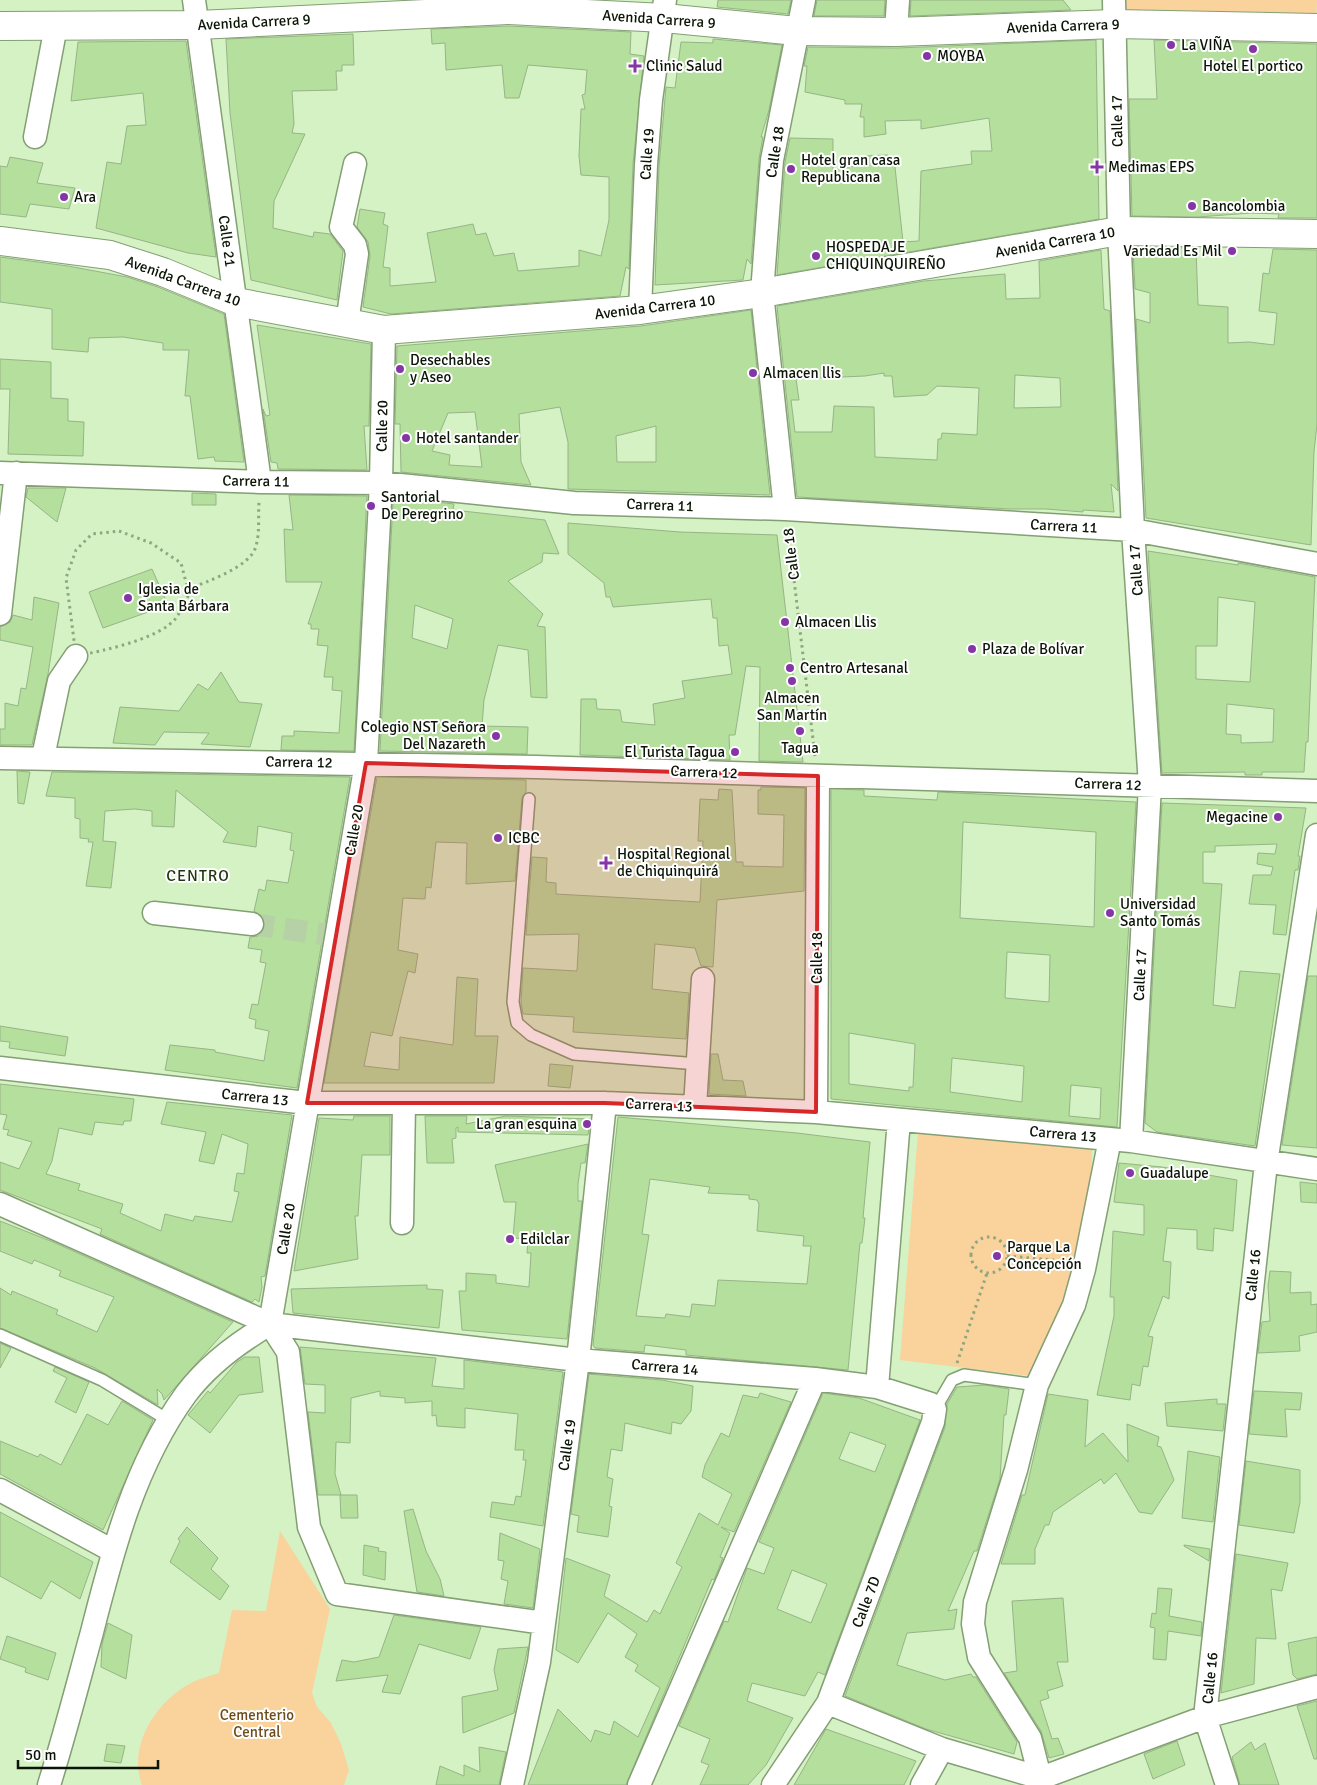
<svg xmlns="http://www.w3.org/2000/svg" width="1317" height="1785" viewBox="0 0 1317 1785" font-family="Signika,sans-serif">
	<rect width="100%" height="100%" fill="#d4f2c3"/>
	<path fill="#fad29c" d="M1120,0H1317L1316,23L1120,13Z
		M918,1132L1092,1150L1091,1234L1081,1279L1031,1376L900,1360Z
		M280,1531L330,1609L312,1693L317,1707L331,1723L341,1744L349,1770L344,1785H142C127,1745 157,1700 193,1682C201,1678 211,1676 219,1673L232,1610L266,1611Z"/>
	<path fill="#b4df9c" stroke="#97b487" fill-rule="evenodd" d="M718,0H791L788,14L717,7Z
		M817,0H885L884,16H814Z
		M911,0H1063L1071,10L910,16Z
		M508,26L631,32L630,54L644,56L633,164L629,269L626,267L620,296L391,314L363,307L370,256L368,242L357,227L360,209L385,213L383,224L388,226L383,267L390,268V286L436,282L427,233L473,224L476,235L486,233L494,256L514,253L518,271L579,266V250L601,256L609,220V177L581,175L579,156L581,109H585L582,95L585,94L587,70L528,65L519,98H505L502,65L446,70L445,43L432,44L431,29Z
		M353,34L354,65H342V71H336L337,90L292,91L294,124L292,133L305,134L274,201L273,228L313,237L314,232L330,234L343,251L337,300L251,280L230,113L226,39Z
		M713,39L782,45L769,110L761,137H763L759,159L751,264L747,259L743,280L655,285L659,166L666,87L675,88L681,42L713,43Z
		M1096,40L1099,219L777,275L785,162L790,138L833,139V170L863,164V156L888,155V158H894L903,242L919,241L921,171L972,164L971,151H992L989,118L921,129V120L885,121L886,134L864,137V117H860L862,104H845V100L805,92L807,66H804L808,47L897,48Z
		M1154,40L1317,44V218H1278L1279,214L1251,213L1198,217L1132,216L1129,99H1157Z
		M186,41L216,257L188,253L96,228L107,162L121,164L127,126L146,125L143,93L71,101L78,42Z
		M10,157L43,163L37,183L75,188L69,209L30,204L26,217L0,214V166L7,167Z
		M1133,247L1196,248L1198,305L1228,307V343L1249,342L1274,345L1277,313L1259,311L1263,273L1269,274L1273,249L1317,250V424L1314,452L1311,545L1146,518L1136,319L1150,323V293L1135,289Z
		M1101,250L1104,309L1110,311L1118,491L1111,484L1114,512L1083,510V512L1046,509H1009L797,497L777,306L924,281L1005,274L1006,299L1040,298L1039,261ZM884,373V376H892L894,397L927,395L937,386L979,388L977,435L942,433L941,439H938L937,460L875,457L874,407L834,406L832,432H795L791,400H799L796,379L865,376ZM1015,375L1060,378L1061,407L1014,408Z
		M0,257L68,266L127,277L158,287L224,314L244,462L215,461L214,457L198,459L190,396H185L189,350H163V343L123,337L89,338L88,352L52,349V309L0,302Z
		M751,310L770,495L568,489V442L560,407L519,414L521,462L531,485L401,472L400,424H395L397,346L641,326ZM475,412L482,467L449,465L450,455L432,451L448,413ZM656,426V462H617L616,436Z
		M257,325L371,344L369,426H364L367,470L278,469L277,463L271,462L263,409L266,416L270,415Z
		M0,359L51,362V398L68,399V421L84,422L83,456L8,454L10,389H0Z
		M28,488H66L57,522L26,497Z
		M192,493L216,494V505H192Z
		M289,495L367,496L354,751L281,750L282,736H294V731L339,733L342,691L332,690L333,677H324L328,646L317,645L319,629H311V624H308L322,582H286L284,529L293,530Z
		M402,498L454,504L453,510L545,520L559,554L543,553L542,562L508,581L543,614L537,626L545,627L547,698L531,697L528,650L498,645L484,700L482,726L528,727L527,754L380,751L393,502H402ZM415,605L453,619L447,649L412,638Z
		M568,523L680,532L777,535L803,762L759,761L760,667L746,666L735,735H729L730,760L580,755L581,699H596L597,709L620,710L622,722L655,725L653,704L685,698L682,681L732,674L728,645L719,646L717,618H713L711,599L613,607L610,597H606L604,583L568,554Z
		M1148,551L1238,565V563L1315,577L1308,742H1306L1304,772H1262V775H1245V772L1162,773ZM1218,597L1255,602L1250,682L1196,679V646H1217ZM1227,704L1274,709L1273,742L1241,743V735L1226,734Z
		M152,569L168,605L103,628L89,592Z
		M34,597L59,603L48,674L32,745H0V729H5V703L18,706L21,688L26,689L33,647L0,640V627L10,622L13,615L32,620Z
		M221,672L239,702L262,704L250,747L201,744L209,733L164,732L155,745L113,743L120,707L179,711L198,684L208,690Z
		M17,771L30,772L24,804L18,803Z
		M52,772L350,777L297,1088L165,1070L170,1045L215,1050V1052L264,1061L269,1031L255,1028L256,1020L249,1018L252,1004L258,1005L266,963L260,962L262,950L248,948L250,937L258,936L265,926L264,918L254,911L259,889L265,891L267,880L288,883L294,851L290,850L292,833L258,826L256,847L223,842L228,832L176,790L174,827L152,826V811L135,809L105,811L103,841L116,842L111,888L86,886L93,842H88L89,839L80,838V819L75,818V798L46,796Z
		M377,777L526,780V792L522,798L515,881L466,884L467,843L436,842L431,888L426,887L425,899L403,898L398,950L418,954L415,973L408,971L392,1036L371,1032L364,1066L399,1070L400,1037L453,1045L457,977L478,979L475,1036H498L494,1083H324Z
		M761,787L805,788L804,891L717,900L713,967L701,966L695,948L655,944L652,989L689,993L686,1039L573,1032L574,1017L523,1014L521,1002L523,968L577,971L579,934L526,935L532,857L547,858L546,882L556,883V894L700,902L703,841H698L700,799L718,800L719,789L732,790L736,862H743V866L783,867L784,815L758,814V790H761Z
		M831,789L864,790V796L937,800L938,792L1136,802L1117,1127L831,1099ZM963,822L1096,832L1094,927L960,918ZM1007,952L1050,955L1049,1002L1005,998ZM849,1033L915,1044L913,1087H909V1091L849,1084ZM952,1058L1024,1066L1022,1102L950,1092ZM1071,1085L1101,1088L1100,1119L1069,1116Z
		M1162,803L1306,808L1298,856H1300L1298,870H1295L1286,935L1273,934L1276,905L1249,904L1253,875H1271L1273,867L1257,864L1258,853L1275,854L1277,844L1215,846V852H1203V883L1222,884L1213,1005L1235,1008L1240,971L1280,974L1255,1146L1157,1132L1145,1123Z
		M1308,976H1317V1148L1282,1145Z
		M0,1026L68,1037L65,1056L9,1048L10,1042L0,1041Z
		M711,1054H718L723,1080L743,1081L746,1096L709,1094Z
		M550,1064L573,1066L570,1088L548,1086Z
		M0,1084L134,1099L131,1121H124L123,1125L95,1122L92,1135L59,1128L52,1161L46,1174L80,1184L78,1190L123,1204L120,1213L161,1231L165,1214L193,1221L195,1216L232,1222L239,1192L234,1191L237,1173L244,1174L248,1144L222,1134L214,1164L199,1161L206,1132L161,1124L167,1102L292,1115L265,1276L261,1277L262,1287L259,1302L255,1299L252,1302L100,1234L102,1229L0,1190V1162L19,1169L32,1142L7,1135L9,1130L3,1129L7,1115L0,1114Z
		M354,1116H390V1155H362L358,1216H355L358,1259L294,1271L319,1118L353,1120Z
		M425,1116H467L466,1124L506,1116L590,1119L588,1135L458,1132V1127L456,1128V1138L452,1139L454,1163H427Z
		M618,1117L797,1133L870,1142L863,1218H865L862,1243H860L848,1370L686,1355V1350L645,1345L644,1352L595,1348L593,1345ZM650,1179L710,1187L708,1193L749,1195V1199L757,1200L759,1204L757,1231L804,1236L803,1246H811L807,1284L718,1280L715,1306L692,1304L690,1317L666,1314L665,1318L636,1316L649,1235L642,1234Z
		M588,1144L585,1163H581L578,1184V1201H582L567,1339L462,1330L459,1291H466V1273L496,1275V1283L529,1287L531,1253H527L528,1239L513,1238L516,1202H504L495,1165Z
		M1119,1163L1162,1167L1237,1180L1233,1231L1214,1228L1213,1251L1197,1249V1230L1167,1228L1163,1261L1171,1262L1169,1299L1163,1296L1148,1336L1153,1337L1148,1367L1143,1366L1140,1386L1132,1384L1130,1400L1097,1395L1114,1316V1297H1110L1113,1231L1144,1235V1205L1114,1202Z
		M1300,1182L1317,1184V1203L1301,1202Z
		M0,1221L53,1242L233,1322L164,1400L162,1394L157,1389L158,1405L95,1368L0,1328V1288L11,1295L12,1291L58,1310L56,1314L97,1332L114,1297L59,1276L61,1271L34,1260L32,1264L0,1251Z
		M1270,1271L1291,1272L1290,1293L1311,1292V1305L1317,1304V1332L1299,1336L1300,1351L1258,1353L1262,1322L1270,1321L1268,1286Z
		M427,1285V1289L443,1290L439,1328L293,1313L291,1289Z
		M0,1343L11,1348L0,1368Z
		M300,1347L436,1358L432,1386L464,1389V1360L563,1372L543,1526L490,1517L492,1502L514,1505L516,1496L521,1497L526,1460H523L524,1450H515L518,1414L465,1408V1428L437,1426L436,1415L432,1416V1401L405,1403V1398L380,1396V1391L351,1398L350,1443L336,1442L335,1474L341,1495H318L308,1412L325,1413V1385L305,1384Z
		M245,1357H259L263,1392L239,1395L210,1433L188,1415L208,1391L210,1393L237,1362Z
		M55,1367L89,1382L76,1413L55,1402L67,1378L53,1371Z
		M589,1374L662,1380L693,1386L691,1411L681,1424L672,1422L671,1434L625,1423L622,1451L611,1449L607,1477L613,1479L609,1506L612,1507L608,1537L577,1532L579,1516L571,1514Z
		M985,1385L1009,1389L1006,1415H1004L1000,1479L977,1551H974L948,1611L957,1609L954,1629L907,1633L897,1665L945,1680L971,1674L973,1677H976L1017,1742L1014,1754L926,1729L845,1696L945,1427L947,1404L957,1387Z
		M1254,1391L1302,1393L1300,1410L1285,1409L1287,1437L1249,1434Z
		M760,1393L791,1402L734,1532L721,1527L730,1533L720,1557L723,1558L714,1580L712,1579L626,1785H528L558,1709L591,1742L595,1730L610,1735L614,1721L638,1737L660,1688L635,1671L638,1665L625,1657L637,1634L608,1613L578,1663L556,1650L566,1558L610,1575L604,1596L647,1622L654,1610L660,1614L682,1567L676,1563L699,1513L718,1525L732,1494L702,1477L705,1465L721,1433L729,1437L743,1395L758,1398Z
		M823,1393L859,1398L920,1420L825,1675L818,1672L805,1696L752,1683L747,1701L793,1718L766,1765L748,1785H700L709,1765L701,1762L710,1739L679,1726L724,1621L728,1622L747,1568L764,1574L774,1548L759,1542ZM850,1432L886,1445L875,1472L839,1459ZM792,1570L827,1584L811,1623L777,1609Z
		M1048,1394L1088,1400L1085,1447L1103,1433L1128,1462L1127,1424L1159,1437L1157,1446L1161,1447L1174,1480L1152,1514L1139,1512L1116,1473L1104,1484L1101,1479L1053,1512L1049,1525H1045L1035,1549V1564H1001L1022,1495H1025Z
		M1217,1399V1404H1226L1223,1431L1167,1426L1165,1403Z
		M122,1401L153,1420L103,1530L0,1474V1441L38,1457L40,1454L61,1465L87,1414L108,1425Z
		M1188,1451L1220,1457L1213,1522L1182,1518Z
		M1246,1461L1300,1470V1502L1294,1533L1239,1525Z
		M340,1495H357L358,1518H341Z
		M413,1509L426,1551L440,1579L444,1596L417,1592L404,1511Z
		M0,1512L93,1562L80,1599L51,1581L41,1599L0,1576Z
		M187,1527L218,1558L211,1569L229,1586L220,1600L170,1562L180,1541L178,1539Z
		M500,1533L540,1549L533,1608L504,1604L508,1581L501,1579L504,1561L498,1560Z
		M364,1545L379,1548L378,1551L386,1552L385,1580L363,1575Z
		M1184,1545L1210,1549L1209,1561L1184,1546Z
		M1236,1554L1288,1563L1282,1591L1271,1589L1276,1639L1256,1638L1254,1684L1221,1693Z
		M1158,1588L1172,1589L1169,1616L1202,1622L1201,1636L1168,1631L1166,1660L1153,1659L1155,1628L1150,1627L1152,1613L1156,1614Z
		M1063,1598L1068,1662H1057L1063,1686L1047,1691L1049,1698L1040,1701L1052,1739L1058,1738L1064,1754L1049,1758L1041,1731L1004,1673L1017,1671L1012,1601Z
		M394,1615L481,1627L470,1659L419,1644L400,1694L382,1692L388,1675L336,1681L342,1660L354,1662L379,1657Z
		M108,1623L132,1635L126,1679L101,1667L102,1644Z
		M7,1636L56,1653L48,1680L25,1672L26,1668L0,1659Z
		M1317,1637V1674L1297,1679L1293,1675L1288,1643Z
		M528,1647L514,1713L463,1733L462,1697L498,1690L494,1670L498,1649Z
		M1317,1701V1759H1314L1297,1706Z
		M826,1729L916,1761L904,1785H794Z
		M1177,1741L1185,1765L1153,1779L1144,1754Z
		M1251,1742L1255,1750L1265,1743L1279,1785H1240L1232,1757Z
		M107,1744L125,1746L121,1763L104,1761Z
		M479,1747L506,1752L499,1785H436L440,1766L464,1776V1765L480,1772Z"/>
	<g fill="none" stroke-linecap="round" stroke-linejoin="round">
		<path stroke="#b6d1a6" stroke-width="22" stroke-dasharray="22 11" stroke-linecap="butt" d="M252,924L329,935"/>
		<defs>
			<path id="lane" d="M529,799L513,1002L517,1023L531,1035L574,1054L698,1064
				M0,1335L102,1380L168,1420
				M935,1409L952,1380L964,1375L1037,1385"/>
			<path id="street" d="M194,0L260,482
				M1114,0L1119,231L1133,530L1150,785L1131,1141
				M896,32L898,0
				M35,137L56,26
				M640,310L646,165L651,100L665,0
				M347,323L357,254L355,245L341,227L355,164
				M0,473L260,482L381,483L574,503L785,509L1133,530L1317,564
				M785,509L762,293L772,160L804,0
				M0,614L16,473
				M43,757L59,681L76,656
				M0,758L536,767L1317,791
				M154,913L252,924
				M0,1068L307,1103H605L816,1112L1131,1141L1317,1169
				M695,1107L703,979
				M816,1112L818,776
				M0,1204L270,1324L288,1352L309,1527L337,1594L544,1623
				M402,1223L404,1103
				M270,1324L578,1360L815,1379L877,1387L931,1404L935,1409L933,1422L828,1703L773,1785
				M270,1324L366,763L381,483L384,330
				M877,1387L899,1120
				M0,1490L113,1551
				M828,1703L942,1749L1041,1778L1205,1717L1317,1687
				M49,1785C65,1734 78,1683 92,1632C113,1549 135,1464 186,1394C208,1365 239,1342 270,1324
				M512,1785L539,1662L578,1360L605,1103
				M639,1785L815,1379
				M922,1785L942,1749
				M1042,1785L1030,1738L979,1657L973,1624L975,1602L1016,1470L1037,1385L1074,1305L1084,1269L1110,1139
				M1227,1785L1205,1717L1266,1163L1317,835"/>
			<path id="secondary" d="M0,26L198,25L508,10L664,18L797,31L896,32L1115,24L1317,28
				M0,241L110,255L163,272L236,302L384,330L640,310L762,293L1119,231L1317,234"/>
		</defs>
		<use href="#lane" stroke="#839f73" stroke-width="14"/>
		<use href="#street" stroke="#839f73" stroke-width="25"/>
		<use href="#secondary" stroke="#839f73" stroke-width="30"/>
		<path stroke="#8fa681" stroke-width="3" stroke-dasharray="2.5 4" stroke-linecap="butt" d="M788,529L815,756
			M119,531L151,543L181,563L189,594C185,602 181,611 176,618C160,639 102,651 76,656L66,578L76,550L92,534Z
			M188,589C206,582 251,567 256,546C260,532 258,516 259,502
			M971 1255a18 18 0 1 1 36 0a18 18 0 1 1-36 0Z
			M1007,1256L1054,1260
			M957,1363L987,1273"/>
		<use href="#lane" stroke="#fff" stroke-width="11"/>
		<use href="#street" stroke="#fff" stroke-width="22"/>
		<use href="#secondary" stroke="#fff" stroke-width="28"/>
	</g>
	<path fill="#d62828" fill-opacity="0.2" stroke="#d62828" stroke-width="4" stroke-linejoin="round" d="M366,763L818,776L816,1112L605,1103H307Z"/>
	<g fill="#8536a6" stroke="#fff" stroke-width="2">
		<circle cx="1171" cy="45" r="5"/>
		<circle cx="1253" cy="49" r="5"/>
		<circle cx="927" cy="56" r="5"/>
		<path d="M632.5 58.5h5v5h5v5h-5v5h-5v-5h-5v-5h5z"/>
		<path d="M1094.5 159.5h5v5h5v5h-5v5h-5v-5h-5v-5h5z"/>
		<circle cx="791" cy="169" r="5"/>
		<circle cx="64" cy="197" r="5"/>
		<circle cx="1192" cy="206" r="5"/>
		<circle cx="1232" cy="251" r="5"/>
		<circle cx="816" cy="256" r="5"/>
		<circle cx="400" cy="369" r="5"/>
		<circle cx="753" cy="373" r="5"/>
		<circle cx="406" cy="438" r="5"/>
		<circle cx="371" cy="506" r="5"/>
		<circle cx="128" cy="598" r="5"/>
		<circle cx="785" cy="622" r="5"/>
		<circle cx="972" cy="649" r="5"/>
		<circle cx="790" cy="668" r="5"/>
		<circle cx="792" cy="681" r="5"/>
		<circle cx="800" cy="731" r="5"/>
		<circle cx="496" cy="736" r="5"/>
		<circle cx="735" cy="752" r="5"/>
		<circle cx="1278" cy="817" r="5"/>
		<circle cx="498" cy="838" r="5"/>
		<path d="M603.5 855.5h5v5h5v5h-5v5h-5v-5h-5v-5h5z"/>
		<circle cx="1110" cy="913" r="5"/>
		<circle cx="587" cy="1124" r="5"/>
		<circle cx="1130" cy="1173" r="5"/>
		<circle cx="510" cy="1239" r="5"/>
		<circle cx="997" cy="1256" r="5"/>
	</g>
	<g text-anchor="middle" stroke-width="4" stroke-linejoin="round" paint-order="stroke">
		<g font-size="15" fill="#0b1505" stroke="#fff">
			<text transform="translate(659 19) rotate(4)" y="5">Avenida Carrera 9</text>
			<text transform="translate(254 22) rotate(-3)" y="5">Avenida Carrera 9</text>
			<text transform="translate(1063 26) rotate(-2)" y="5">Avenida Carrera 9</text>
			<text transform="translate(1117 121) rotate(-91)" y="5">Calle 17</text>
			<text transform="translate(775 152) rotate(-81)" y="5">Calle 18</text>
			<text transform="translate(647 154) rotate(-86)" y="5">Calle 19</text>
			<text transform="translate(227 241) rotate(82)" y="5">Calle 21</text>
			<text transform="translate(1055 242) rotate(-10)" y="5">Avenida Carrera 10</text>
			<text transform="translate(183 281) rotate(20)" y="5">Avenida Carrera 10</text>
			<text transform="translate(655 307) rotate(-7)" y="5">Avenida Carrera 10</text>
			<text transform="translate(382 426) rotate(-89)" y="5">Calle 20</text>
			<text transform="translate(256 481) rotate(1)" y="5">Carrera 11</text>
			<text transform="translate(660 505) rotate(2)" y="5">Carrera 11</text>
			<text transform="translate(1064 526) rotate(3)" y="5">Carrera 11</text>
			<text transform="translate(791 554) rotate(-97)" y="5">Calle 18</text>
			<text transform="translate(1136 570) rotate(-94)" y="5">Calle 17</text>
			<text transform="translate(299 762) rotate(1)" y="5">Carrera 12</text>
			<text transform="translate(704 772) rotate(2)" y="5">Carrera 12</text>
			<text transform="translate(1108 784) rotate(2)" y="5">Carrera 12</text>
			<text transform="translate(354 830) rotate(-80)" y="5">Calle 20</text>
			<text transform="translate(817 958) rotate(-90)" y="5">Calle 18</text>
			<text transform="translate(1140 975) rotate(-87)" y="5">Calle 17</text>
			<text transform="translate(255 1097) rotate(6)" y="5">Carrera 13</text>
			<text transform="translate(659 1105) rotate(3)" y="5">Carrera 13</text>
			<text transform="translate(1063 1134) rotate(5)" y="5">Carrera 13</text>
			<text transform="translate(286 1229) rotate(-81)" y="5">Calle 20</text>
			<text transform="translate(1253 1275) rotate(-84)" y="5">Calle 16</text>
			<text transform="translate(665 1367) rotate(5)" y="5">Carrera 14</text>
			<text transform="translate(567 1445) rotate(-82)" y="5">Calle 19</text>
			<text transform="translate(866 1602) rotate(-69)" y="5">Calle 7D</text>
			<text transform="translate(1210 1678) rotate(-84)" y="5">Calle 16</text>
		</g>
		<g font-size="15" fill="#0b1505" stroke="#fff" text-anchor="start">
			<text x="1181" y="50">La VIÑA</text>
			<text x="937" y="61">MOYBA</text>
			<text x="646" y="71">Clinic Salud</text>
			<text x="1253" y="71" text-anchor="middle">Hotel El portico</text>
			<text x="801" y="165">Hotel gran casa<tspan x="801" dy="17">Republicana</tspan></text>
			<text x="1108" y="172">Medimas EPS</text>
			<text x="74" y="202">Ara</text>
			<text x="1202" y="211">Bancolombia</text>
			<text x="826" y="252">HOSPEDAJE<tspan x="826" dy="17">CHIQUINQUIREÑO</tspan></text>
			<text x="1222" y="256" text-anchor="end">Variedad Es Mil</text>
			<text x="410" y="365">Desechables<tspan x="410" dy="17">y Aseo</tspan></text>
			<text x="763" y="378">Almacen llis</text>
			<text x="416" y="443">Hotel santander</text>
			<text x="381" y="502">Santorial<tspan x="381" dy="17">De Peregrino</tspan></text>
			<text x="138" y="594">Iglesia de<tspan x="138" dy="17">Santa Bárbara</tspan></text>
			<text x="795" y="627">Almacen Llis</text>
			<text x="982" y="654">Plaza de Bolívar</text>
			<text x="800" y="673">Centro Artesanal</text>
			<text x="792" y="703" text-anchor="middle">Almacen<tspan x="792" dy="17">San Martín</tspan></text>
			<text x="486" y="732" text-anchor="end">Colegio NST Señora<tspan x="486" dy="17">Del Nazareth</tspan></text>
			<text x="800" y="753" text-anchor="middle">Tagua</text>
			<text x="725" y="757" text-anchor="end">El Turista Tagua</text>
			<text x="1268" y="822" text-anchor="end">Megacine</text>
			<text x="508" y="843">ICBC</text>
			<text x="617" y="859">Hospital Regional<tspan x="617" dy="17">de Chiquinquirá</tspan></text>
			<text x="1120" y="909">Universidad<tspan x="1120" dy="17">Santo Tomás</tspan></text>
			<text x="577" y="1129" text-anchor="end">La gran esquina</text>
			<text x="1140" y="1178">Guadalupe</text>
			<text x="520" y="1244">Edilclar</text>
			<text x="1007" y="1252">Parque La<tspan x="1007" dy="17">Concepción</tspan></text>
		</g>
		<g font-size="15" fill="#6c4c1a" stroke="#fff">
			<text x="257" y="1720">Cementerio<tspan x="257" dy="17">Central</tspan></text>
		</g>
		<g font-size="16" letter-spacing="1" fill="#1e350d" stroke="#fff">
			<text x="198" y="881">CENTRO</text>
		</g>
	</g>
	<path d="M18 1760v8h140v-8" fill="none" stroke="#0b1505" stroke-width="2.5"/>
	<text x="25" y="1760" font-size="15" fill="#0b1505" stroke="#ffffff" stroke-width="4" paint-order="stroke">50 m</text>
</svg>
